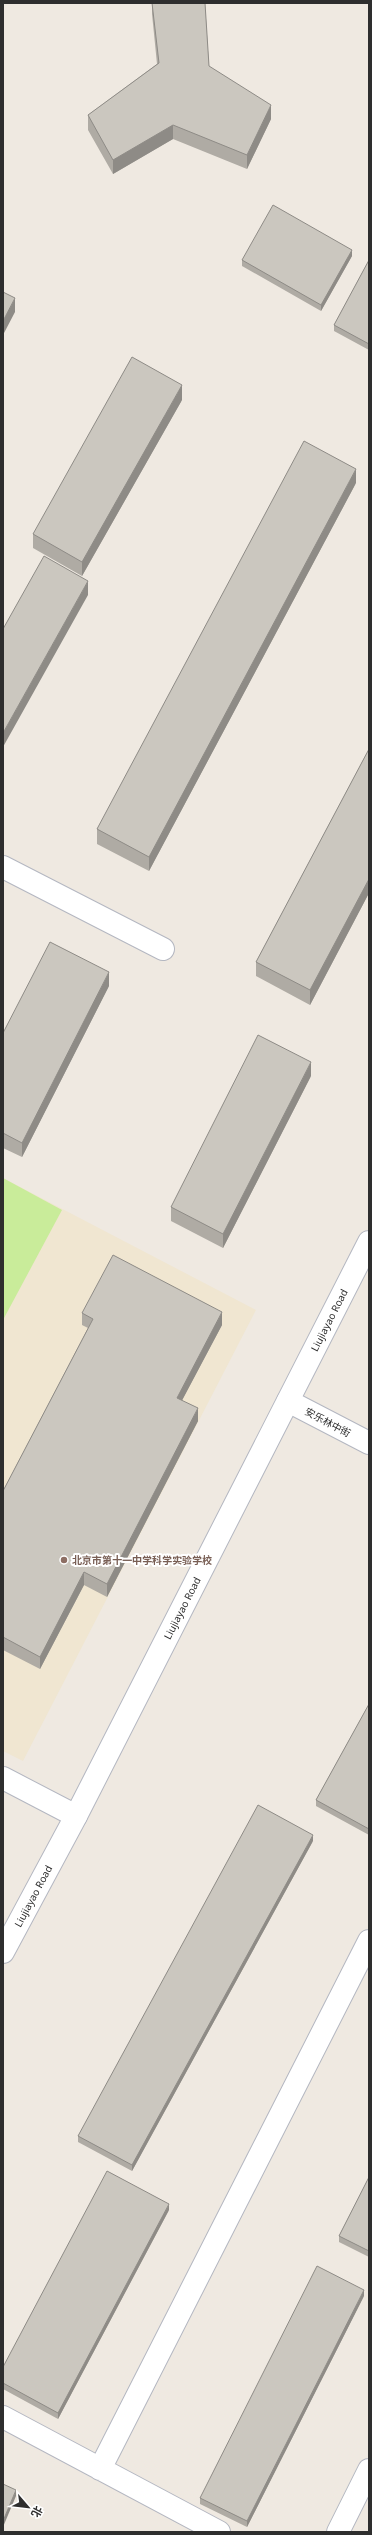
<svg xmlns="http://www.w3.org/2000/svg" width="372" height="2535" viewBox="0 0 372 2535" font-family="'Noto Sans','Noto Sans SC',sans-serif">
	<rect width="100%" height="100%" fill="#efe9e1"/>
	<path fill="#f0e6d1" d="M3,1178L256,1310L23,1761L3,1751Z"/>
	<path fill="#c9ec9a" d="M3,1178L62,1210L3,1320Z"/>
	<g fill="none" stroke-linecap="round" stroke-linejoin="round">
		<defs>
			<path id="street" d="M3,867L163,949
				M288,1401L369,1443
				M3,1778L76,1816
				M3,2417L219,2532
				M100,2469L369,1941
				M338,2532L369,2470"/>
			<path id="secondary" d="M3,1952L76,1816L369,1242"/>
		</defs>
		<use href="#street" stroke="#b4b7c1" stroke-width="24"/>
		<use href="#secondary" stroke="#b4b7c1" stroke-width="24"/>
		<use href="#street" stroke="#fff" stroke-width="22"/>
		<use href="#secondary" stroke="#fff" stroke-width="22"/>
	</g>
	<path fill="#afaba4" d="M152,3H205L209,66L271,119L247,169L173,139L113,174L88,130V115L157,64L152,14Z
		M352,256L321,311L242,266V260Z
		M369,260V350L334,331V325Z
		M182,400L82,576L33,548V534Z
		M356,483L149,871L97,844V829Z
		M369,749V893L310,1005L256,976V962Z
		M109,986L22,1157L3,1148V1033Z
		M311,1076L223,1248L171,1221V1207Z
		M82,1313L222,1325L182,1400L198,1421L107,1597L84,1585L40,1669L3,1650V1491L88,1328L82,1325Z
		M369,1704V1835L316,1806V1800Z
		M313,1841L132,2171L78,2142V2136Z
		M369,2177V2257L339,2242V2236Z
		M169,2210L58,2419L3,2389V2367Z
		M364,2296L247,2527L200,2504V2498Z"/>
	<path fill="#8e8b86" d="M271,105V119L247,169V155Z
		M173,125V139L113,174V160Z
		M352,250V256L321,311V305Z
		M15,298V312L3,335V321Z
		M182,385V400L82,576V562Z
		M356,469V483L149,871V857Z
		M88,581V595L3,747V733Z
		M369,879V893L310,1005V990Z
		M109,972V986L22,1157V1143Z
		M311,1062V1076L223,1248V1234Z
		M222,1312V1325L177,1410V1398Z
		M198,1408V1421L107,1597V1584Z
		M84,1572V1585L40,1669V1657Z
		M313,1835V1841L132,2171V2165Z
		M169,2204V2210L58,2419V2413Z
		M364,2290V2296L247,2527V2521Z
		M16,2490V2496L3,2527V2521Z"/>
	<path fill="#cbc7bf" stroke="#8e8b86" d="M152,3H205L209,66L271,105L247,155L173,125L113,160L88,115L159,63Z
		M273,205L352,250L321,305L242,260Z
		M369,260V344L334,325Z
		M3,292L15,298L3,321Z
		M132,357L182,385L82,562L33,534Z
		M304,441L356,469L149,857L97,829Z
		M44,556L88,581L3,733V629Z
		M369,749V879L310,990L256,962Z
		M50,942L109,972L22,1143L3,1133V1033Z
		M258,1035L311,1062L223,1234L171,1207Z
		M113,1255L222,1312L177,1398L198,1408L107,1584L84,1572L40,1657L3,1637V1491L93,1319L82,1313Z
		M369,1704V1829L316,1800Z
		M258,1805L313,1835L132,2165L78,2136Z
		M107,2171L169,2204L58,2413L3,2383V2367Z
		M369,2177V2251L339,2236Z
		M317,2266L364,2290L247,2521L200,2498Z
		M3,2484L16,2490L3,2521Z"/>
	<circle fill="#8d6e63" stroke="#fff" stroke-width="1.5" cx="64" cy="1560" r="4"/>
	<g text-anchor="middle" stroke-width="4" stroke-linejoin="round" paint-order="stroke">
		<g font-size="10" fill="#2e2e2e" stroke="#fff">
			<text transform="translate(329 1320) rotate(-63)" y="4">Liujiayao Road</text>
			<text transform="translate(328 1422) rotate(28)" y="4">安乐林中街</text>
			<text transform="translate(182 1608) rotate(-63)" y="4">Liujiayao Road</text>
			<text transform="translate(33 1896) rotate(-62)" y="4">Liujiayao Road</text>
		</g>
		<g font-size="10" font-weight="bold" fill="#785e54" stroke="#fff" text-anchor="start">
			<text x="72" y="1564">北京市第十一中学科学实验学校</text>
		</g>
	</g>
	<rect width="372" height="2535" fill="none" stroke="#2e2e2e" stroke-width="8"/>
	<g transform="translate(28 2507) rotate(118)" stroke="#ffffff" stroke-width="3" paint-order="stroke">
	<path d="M0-3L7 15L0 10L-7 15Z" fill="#2e2e2e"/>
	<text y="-6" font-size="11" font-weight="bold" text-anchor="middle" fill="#2e2e2e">北</text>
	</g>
</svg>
